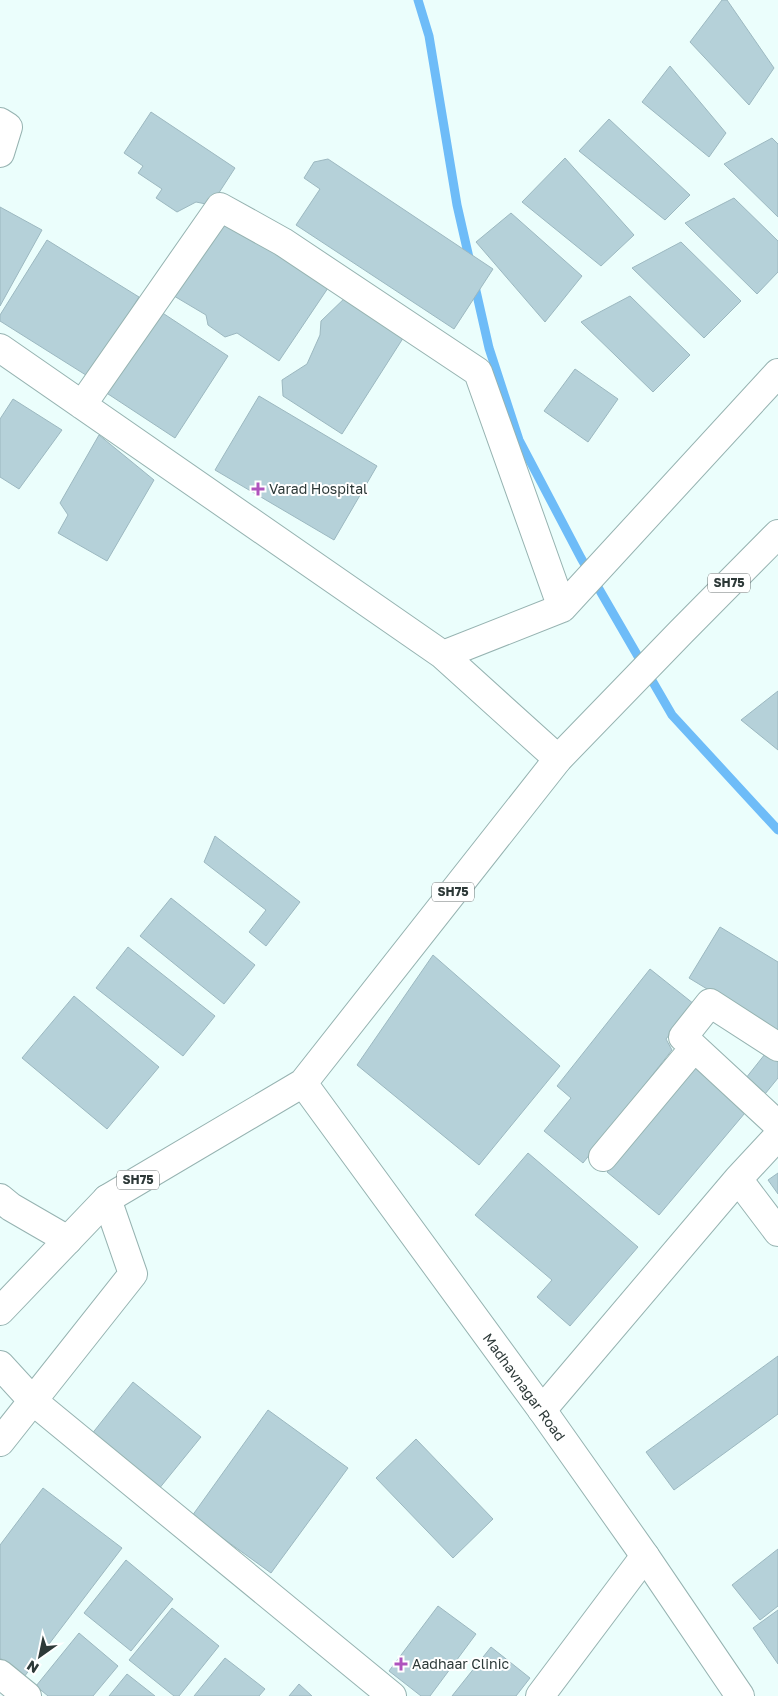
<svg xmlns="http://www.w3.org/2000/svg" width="778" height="1696" viewBox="0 0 778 1696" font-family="'Golos Text',sans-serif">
	<rect width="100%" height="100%" fill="#ebfefc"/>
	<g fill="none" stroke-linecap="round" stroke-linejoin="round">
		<path stroke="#6ebcf8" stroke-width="9" d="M418,0L429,36L457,205L470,262
			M474,282L489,348L519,440L581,558L672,715L778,830"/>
	</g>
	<path fill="#b5d1d9" stroke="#9cb8c0" d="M722,0H727L774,68L749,105L690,42Z
		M670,66L726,133L709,157L642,102Z
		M151,112L235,168L211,205L196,202L177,212L156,198L162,189L138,173L143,166L124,153Z
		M609,119L690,195L665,220L579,151Z
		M772,138L778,144V217L724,164Z
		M565,158L634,235L601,266L522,202Z
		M328,159L493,269L454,329L296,225L320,189L304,178L314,162Z
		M734,198L778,241V272L757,294L685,223Z
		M0,207L42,230L0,306Z
		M511,213L582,276L545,322L476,242Z
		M221,217L328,288L279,361L237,333L225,337L208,325L206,315L169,293Z
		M47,240L139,297L89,377L0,321V315Z
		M681,242L741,301L704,338L632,268Z
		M349,294L407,332L342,434L283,396L282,380L307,364L320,335L321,321Z
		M630,296L690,355L653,392L581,322Z
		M155,308L228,356L175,438L102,390Z
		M575,369L618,399L588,442L544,411Z
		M259,396L377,466L334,540L215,470Z
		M13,399L62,430L19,489L0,477V419Z
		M99,435L154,480L107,561L58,533L68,515L60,503Z
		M778,691V750L741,720Z
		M215,836L300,902L266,946L249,932L266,910L204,862Z
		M171,898L255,965L224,1004L140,936Z
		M720,927L778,962V1032L689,978Z
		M128,947L215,1016L183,1056L96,988Z
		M433,955L560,1066L479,1165L357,1065Z
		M650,969L694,1004L666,1039L672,1050L583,1163L544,1131L571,1098L557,1086Z
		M74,996L159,1067L107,1129L22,1058Z
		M769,1049L778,1056V1078L765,1094L746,1078Z
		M699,1064L750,1107L659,1215L607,1172Z
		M528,1153L638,1247L570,1326L537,1297L552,1280L475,1215Z
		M778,1173V1194L768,1180Z
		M778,1356V1414L674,1490L646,1452Z
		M133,1382L201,1437L158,1490L91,1435Z
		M268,1410L348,1468L271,1573L192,1516Z
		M416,1439L493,1519L453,1558L376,1478Z
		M43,1488L122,1548L24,1677L0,1658V1545Z
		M778,1549V1606L760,1620L732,1585Z
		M126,1560L173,1599L131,1651L84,1613Z
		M438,1606L476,1634L430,1696H421L389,1671Z
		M172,1608L219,1646L179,1696H174L129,1660Z
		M778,1610V1664L753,1628Z
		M79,1633L118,1666L93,1696H48L36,1686Z
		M491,1647L530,1678L516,1696H452Z
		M225,1658L265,1689L259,1696H194Z
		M127,1674L155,1696H109Z
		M299,1684L312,1696H289Z"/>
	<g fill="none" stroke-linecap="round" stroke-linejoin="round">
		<defs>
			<path id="street" d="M0,122L8,127L0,153
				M0,348L443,655L558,759
				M82,405L220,207L283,242L478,372L562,608
				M443,655L562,608L778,373
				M778,1047L710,1003L683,1037L778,1125
				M603,1157L694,1048
				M738,1179L778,1136
				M0,1198L11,1207L68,1240
				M0,1365L33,1401L392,1696
				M542,1410L738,1179L778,1232
				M0,1442L133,1274L107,1199
				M0,1674L27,1696
				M540,1696L645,1556"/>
			<path id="primary" d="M303,1083L542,1410L645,1556L740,1696
				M0,1311L107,1199L303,1083L558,759L681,632L778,534"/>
		</defs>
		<use href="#street" stroke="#96b3b1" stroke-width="30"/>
		<use href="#primary" stroke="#96b3b1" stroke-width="30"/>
		<use href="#street" stroke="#fff" stroke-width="28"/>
		<use href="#primary" stroke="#fff" stroke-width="28"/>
	</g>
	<g fill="#af53bd" stroke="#fff" stroke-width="2">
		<path d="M255.5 481.5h5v5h5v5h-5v5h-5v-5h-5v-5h5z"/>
		<path d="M398.5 1656.5h5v5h5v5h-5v5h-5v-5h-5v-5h5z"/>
	</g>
	<g text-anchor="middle" stroke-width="4" stroke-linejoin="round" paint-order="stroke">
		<g fill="#fff" stroke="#6c7474" stroke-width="1">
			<rect x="708" y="573.5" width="42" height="19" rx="4"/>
			<rect x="432" y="882.5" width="42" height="19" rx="4"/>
			<rect x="117" y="1170.5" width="42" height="19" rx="4"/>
		</g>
		<g font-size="12" font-weight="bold" fill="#2d3938">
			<text x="729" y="587">SH75</text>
			<text x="453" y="896">SH75</text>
			<text x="138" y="1184">SH75</text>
		</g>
		<g font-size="14" fill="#2d3938" stroke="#fff" text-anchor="start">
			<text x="269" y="494">Varad Hospital</text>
			<text x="412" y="1669">Aadhaar Clinic</text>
		</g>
		<g font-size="14" fill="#2d3938" stroke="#fff">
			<text transform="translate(524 1387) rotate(54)" y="5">Madhavnagar Road</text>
		</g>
	</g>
	<g transform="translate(40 1656) rotate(213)" stroke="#ffffff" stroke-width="4" paint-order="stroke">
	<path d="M0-4L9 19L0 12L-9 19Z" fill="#2d3938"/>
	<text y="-8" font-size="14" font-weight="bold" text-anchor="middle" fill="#2d3938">N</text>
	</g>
</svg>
